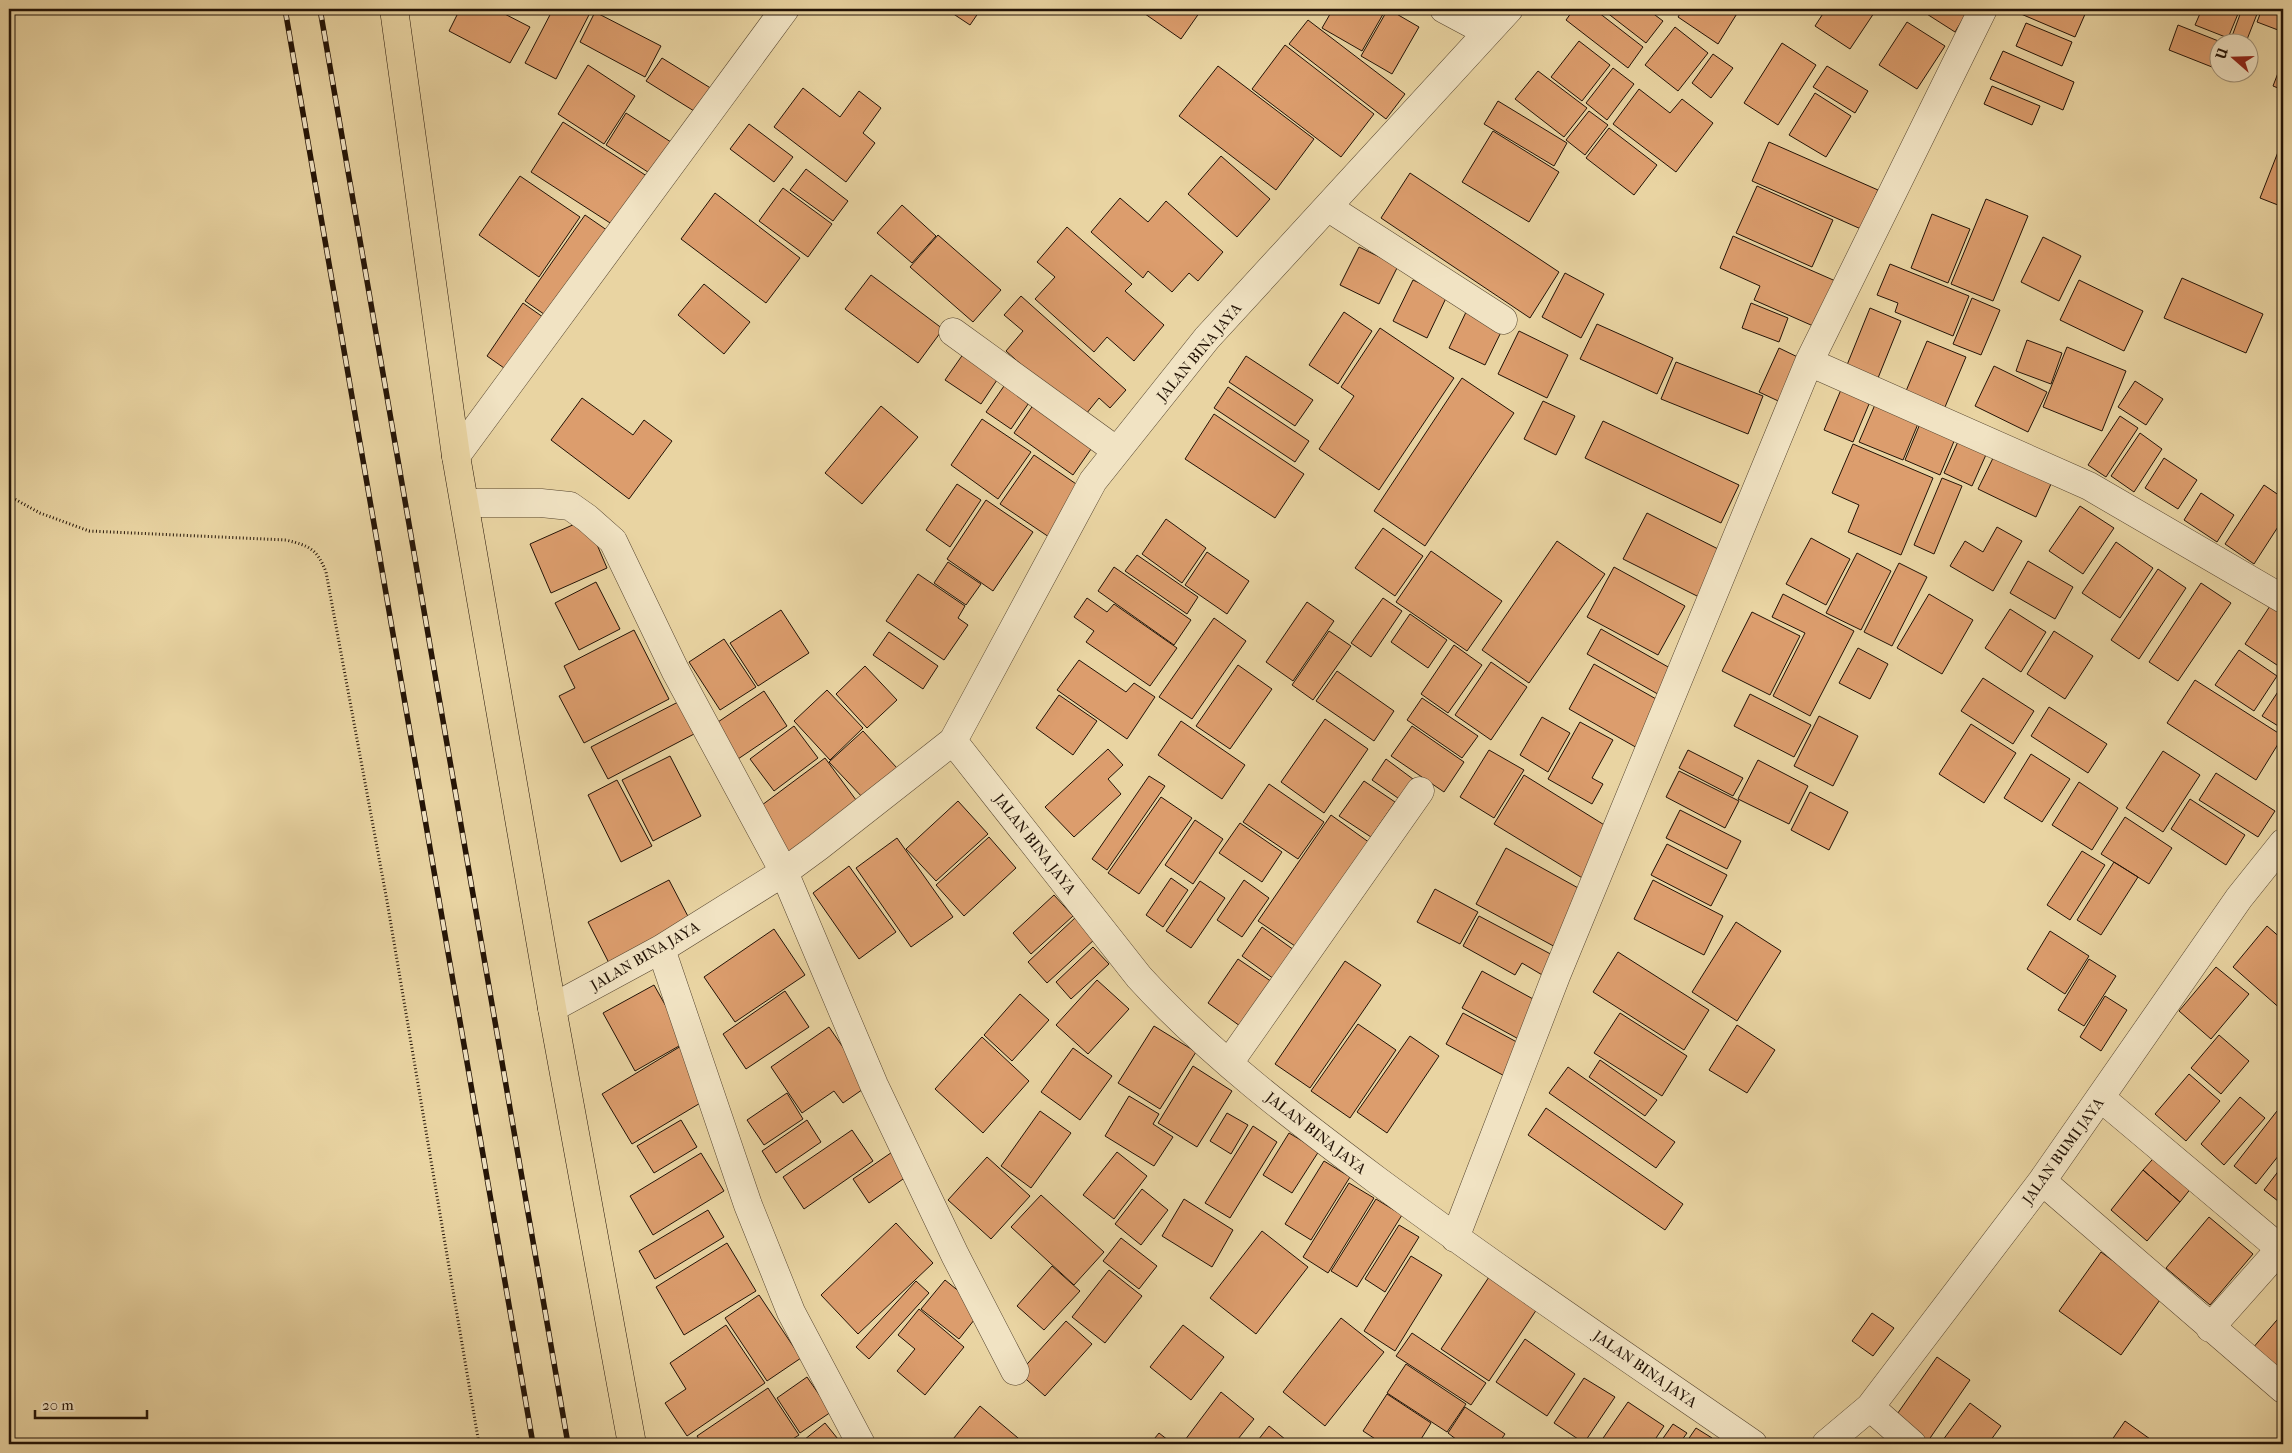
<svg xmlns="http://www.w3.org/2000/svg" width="2292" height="1453" viewBox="0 0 2292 1453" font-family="'IM FELL French Canon',serif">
	<rect width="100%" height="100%" fill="#e9d4a2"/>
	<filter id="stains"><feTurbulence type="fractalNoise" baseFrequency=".004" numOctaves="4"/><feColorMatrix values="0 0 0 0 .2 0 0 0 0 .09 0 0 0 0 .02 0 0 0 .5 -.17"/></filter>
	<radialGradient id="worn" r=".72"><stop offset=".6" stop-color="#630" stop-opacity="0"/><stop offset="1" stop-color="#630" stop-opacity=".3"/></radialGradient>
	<path fill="#dc9d6d" stroke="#231306" d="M449,9H495L530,27L510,63L449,31L458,13Z
		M553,9H592L556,79L525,63Z
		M946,9H981L970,25Z
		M1138,9H1202L1181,39Z
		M1333,9H1386L1362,51L1322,28Z
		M1388,9L1419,27L1392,74L1361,56Z
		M1574,9H1594L1643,47L1628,68L1566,20Z
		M1608,9H1647L1663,21L1646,43L1606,12Z
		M1683,9H1733L1738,12L1718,44L1678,17Z
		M1826,9H1866L1874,13L1850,49L1815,26Z
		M1919,9H1969L1955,32Z
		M2023,9H2078L2086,12L2075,37L2021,14Z
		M2202,9H2240L2228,38L2195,25Z
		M2242,9H2259L2246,42H2239L2231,39Z
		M2262,9H2283V16L2278,30L2257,22Z
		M595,12L661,46L645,77L580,42Z
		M1308,20L1405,94L1386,119L1289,44Z
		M1907,22L1945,46L1917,89L1879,65Z
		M2026,23L2072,42L2062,66L2016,46Z
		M2178,25L2221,42L2212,67L2169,50Z
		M1675,27L1708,53L1678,91L1645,65Z
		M1579,41L1610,65L1582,101L1551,77Z
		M1782,43L1816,65L1778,125L1744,103Z
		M1285,45L1374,114L1341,157L1252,89Z
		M2003,51L2074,82L2063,110L1990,79Z
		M1713,54L1733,68L1711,98L1692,83Z
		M662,58L717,92L702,116L646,81Z
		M2283,60V90L2273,86Z
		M588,65L635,96L604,144L558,114Z
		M1218,66L1314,139L1276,190L1179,116Z
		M1827,66L1868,91L1855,113L1813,87Z
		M1613,68L1634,84L1607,120L1586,103Z
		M1538,71L1587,108L1564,137L1515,99Z
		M1992,86L2040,106L2032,125L1984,104Z
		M803,88L840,117L859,91L881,108L863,133L875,143L846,182L774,127Z
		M1639,89L1670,113L1682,99L1713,123L1676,172L1613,124Z
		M1815,93L1851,116L1826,157L1789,135Z
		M1498,101L1567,143L1554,166L1484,124Z
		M1589,111L1608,125L1585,155L1566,140Z
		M626,113L674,144L654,176L606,145Z
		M563,122L653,180L621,230L531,172Z
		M749,124L793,157L774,182L730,149Z
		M1609,128L1657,165L1634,195L1586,158Z
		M1493,131L1559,172L1529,222L1462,182Z
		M1769,142L1878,190L1861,229L1752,181Z
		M2278,152L2283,154V207L2260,198Z
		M1221,156L1270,199L1237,237L1188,194Z
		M806,169L848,201L833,221L790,190Z
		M1410,173L1559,272L1530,318L1381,218Z
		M520,176L580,217L539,277L479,235Z
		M1757,186L1833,220L1812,267L1736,233Z
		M783,188L832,224L808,257L759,221Z
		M715,193L800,258L766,303L681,239Z
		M1120,198L1148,222L1166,201L1223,252L1198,281L1189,273L1172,292L1148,271L1143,278L1091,232Z
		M1986,199L2028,216L1993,301L1951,284Z
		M902,205L936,236L912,263L877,233Z
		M1932,214L1970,229L1948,283L1911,268Z
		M585,215L614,235L554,321L525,301Z
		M1067,227L1132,284L1125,291L1164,325L1134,361L1107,337L1094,352L1035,299L1055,277L1037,262Z
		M938,235L1001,290L973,322L910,267Z
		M1733,236L1840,283L1820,329L1754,300L1760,286L1720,268Z
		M2043,237L2081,256L2059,301L2021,282Z
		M1359,247L1398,266L1379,304L1340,285Z
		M1890,264L1969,296L1953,336L1895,312L1898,303L1877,295Z
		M1565,273L1604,294L1581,338L1542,317Z
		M871,275L943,329L918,363L845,309Z
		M2182,278L2263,314L2246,353L2164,318Z
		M1413,280L1447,296L1427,338L1393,321Z
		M2079,280L2143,311L2124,351L2060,320Z
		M704,284L750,322L724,354L678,315Z
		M1021,296L1126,390L1110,408L1099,398L1082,419L1006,351L1023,331L1004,315Z
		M1972,298L2000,310L1981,355L1953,344Z
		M523,303L550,322L514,375L487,356Z
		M1751,303L1788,318L1779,342L1742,328Z
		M1870,308L1901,321L1878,378L1847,365Z
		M1467,310L1503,328L1485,365L1449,348Z
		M1344,312L1372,331L1338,384L1309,365Z
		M1597,324L1673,358L1657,394L1580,359Z
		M1380,328L1454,378L1379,490L1319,449L1354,396L1341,387Z
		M1519,331L1568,355L1547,398L1498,374Z
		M2027,340L2062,353L2051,384L2016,371Z
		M1927,341L1966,357L1945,407L1906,391Z
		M2067,347L2126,371L2102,431L2043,407Z
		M1779,348L1808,362L1789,406L1759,392Z
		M966,350L1001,374L981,404L945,380Z
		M1246,356L1313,400L1295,426L1229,382Z
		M1676,362L1763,396L1748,434L1661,399Z
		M1994,366L2047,392L2028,432L1975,406Z
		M1011,376L1035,394L1011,429L986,412Z
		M1462,378L1514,413L1425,546L1374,511Z
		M2135,381L2163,399L2146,425L2118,407Z
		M1843,385L1872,397L1853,442L1824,430Z
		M1228,387L1309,441L1295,462L1214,408Z
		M582,398L633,435L644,420L672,441L629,499L551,440Z
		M1038,398L1098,439L1073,475L1014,433Z
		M1877,400L1920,419L1903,460L1859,442Z
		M1543,401L1575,416L1556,455L1524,439Z
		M881,406L918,437L862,504L825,473Z
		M1214,414L1304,474L1275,518L1185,459Z
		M2120,416L2138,428L2106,477L2088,465Z
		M982,419L1031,452L998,499L951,465Z
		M1922,419L1957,434L1940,475L1905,460Z
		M1603,421L1739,485L1721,523L1585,458Z
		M2140,433L2162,449L2134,492L2111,476Z
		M1960,437L1989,448L1972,486L1944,473Z
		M1853,444L1933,478L1901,555L1848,532L1859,505L1832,493Z
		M1034,455L1082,488L1049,537L1000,504Z
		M1994,456L2051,484L2036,517L1978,489Z
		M2164,458L2197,480L2178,509L2145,488Z
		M1942,478L1962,486L1934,554L1914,545Z
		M957,484L981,500L950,547L926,530Z
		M2264,485L2283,498V519L2254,564L2225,544Z
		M2201,493L2234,515L2217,542L2184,520Z
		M986,500L1033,532L993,591L947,559Z
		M2080,506L2114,528L2083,574L2049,551Z
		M1647,513L1724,552L1701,598L1623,559Z
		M586,519L607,568L551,593L530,544Z
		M1166,519L1206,548L1182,583L1142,554Z
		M1997,527L2022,541L1993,591L1950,566L1965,541L1983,552Z
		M1383,528L1423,556L1395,596L1355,568Z
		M1811,538L1850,559L1826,605L1786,584Z
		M1557,541L1605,574L1529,683L1482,650Z
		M2116,542L2153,568L2120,618L2082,593Z
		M1431,551L1502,601L1467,651L1396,602Z
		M1207,552L1249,581L1227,614L1185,585Z
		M1857,553L1891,571L1861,630L1826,613Z
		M1137,555L1198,597L1187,614L1125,571Z
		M2028,561L2073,587L2055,619L2010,593Z
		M948,562L981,584L966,605L934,583Z
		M1899,563L1927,577L1892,646L1864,632Z
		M1114,567L1191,620L1174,645L1098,591Z
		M1614,567L1685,606L1658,655L1587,617Z
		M2158,569L2186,588L2139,659L2111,640Z
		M918,574L965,606L958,618L968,625L944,660L886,621Z
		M596,582L620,629L579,650L555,603Z
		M2201,583L2231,603L2178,681L2149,662Z
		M1783,594L1854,631L1810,716L1773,696L1805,633L1772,617Z
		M1929,594L1973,620L1942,674L1897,648Z
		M1087,598L1107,612L1114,604L1177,648L1150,686L1086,642L1094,631L1074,617Z
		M1383,598L1402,611L1371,657L1351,643Z
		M1307,602L1334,621L1293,681L1266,662Z
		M2270,606L2283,615V669L2245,644Z
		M2010,609L2046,632L2021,672L1985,648Z
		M781,610L809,653L758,686L730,643Z
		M1752,612L1800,636L1770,695L1722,671Z
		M1410,614L1447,640L1428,668L1391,642Z
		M1214,618L1246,641L1192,719L1159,697Z
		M1601,629L1677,672L1663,697L1587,654Z
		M634,630L669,699L584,743L559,696L575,688L564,666Z
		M1329,631L1351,646L1313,700L1292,685Z
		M2054,631L2093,656L2065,699L2027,674Z
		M889,632L938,666L923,689L873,655Z
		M724,639L756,687L720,710L689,662Z
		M1454,645L1482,665L1448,713L1421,694Z
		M1858,648L1888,664L1870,699L1839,683Z
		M2239,650L2277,676L2254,711L2215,685Z
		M1079,660L1126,692L1134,683L1155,697L1127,739L1057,690Z
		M1491,662L1527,687L1491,740L1455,715Z
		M1594,664L1665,704L1639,749L1569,709Z
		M1238,665L1272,689L1230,749L1196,726Z
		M865,666L897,700L867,728L836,694Z
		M1337,671L1394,711L1374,741L1316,701Z
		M1983,678L2034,711L2013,744L1961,711Z
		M2195,680L2283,736L2256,780L2167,723Z
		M2283,684V729L2262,716Z
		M827,690L863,728L830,760L794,721Z
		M764,691L787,726L738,759L715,724Z
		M1750,694L1811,725L1794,757L1734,726Z
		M1059,695L1097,721L1073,755L1036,728Z
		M1422,698L1478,736L1462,758L1407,720Z
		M680,701L696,733L608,779L591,747Z
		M2049,707L2107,744L2088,773L2031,736Z
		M1819,716L1858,736L1833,786L1794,766Z
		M1542,717L1570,733L1548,772L1520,755Z
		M1325,719L1368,749L1324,813L1281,782Z
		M1181,721L1245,765L1222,799L1158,755Z
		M1580,722L1613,740L1592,778L1603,784L1592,804L1548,779Z
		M1971,724L2016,753L1984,803L1939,774Z
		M794,726L818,758L774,791L750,759Z
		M1412,726L1464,762L1444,792L1391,756Z
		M863,731L897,768L864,799L829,762Z
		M1108,749L1123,765L1108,779L1121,794L1074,837L1045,807Z
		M1489,750L1524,770L1494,818L1460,797Z
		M1688,750L1743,778L1733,796L1679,768Z
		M2163,751L2200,775L2163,832L2126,808Z
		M2031,754L2070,779L2042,822L2004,798Z
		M670,756L701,816L653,841L622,780Z
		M825,758L859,804L789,858L754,811Z
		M1386,759L1421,785L1408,805L1372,780Z
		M1758,760L1808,786L1789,824L1738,799Z
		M1679,771L1739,801L1725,828L1666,797Z
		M2216,773L2275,811L2258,837L2199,800Z
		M1524,775L1614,831L1584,879L1494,824Z
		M1149,776L1165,786L1107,870L1092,859Z
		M617,780L652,846L621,862L588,795Z
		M1364,781L1395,802L1371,837L1339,816Z
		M2079,782L2118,808L2092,850L2052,825Z
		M1269,784L1324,822L1298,859L1243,822Z
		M1810,792L1848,812L1829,850L1791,830Z
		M1161,797L1192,818L1139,894L1108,873Z
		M2190,799L2245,835L2226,865L2171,829Z
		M958,801L988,834L936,881L906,849Z
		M1680,810L1741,841L1727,869L1666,838Z
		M1331,815L1370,843L1298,948L1258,921Z
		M2125,817L2172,848L2149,884L2101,854Z
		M1195,820L1223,839L1193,884L1165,865Z
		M1240,823L1282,852L1262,882L1219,853Z
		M989,837L1016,868L964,916L936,885Z
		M897,838L953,917L911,947L856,868Z
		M1667,844L1727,875L1711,906L1651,875Z
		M1506,848L1589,894L1559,949L1476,904Z
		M2082,851L2105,865L2070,920L2047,905Z
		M2114,862L2138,877L2101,935L2077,920Z
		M849,866L896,932L859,959L813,893Z
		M1171,878L1188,890L1163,927L1146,915Z
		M669,880L692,924L611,967L588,922Z
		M1244,880L1269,898L1242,937L1217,920Z
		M1653,880L1723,916L1704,955L1634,919Z
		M1200,881L1225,898L1191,948L1166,931Z
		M1435,889L1478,912L1460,944L1417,922Z
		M1054,895L1073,916L1031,954L1013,933Z
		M1479,916L1560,959L1549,979L1522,963L1515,975L1463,946Z
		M1076,917L1095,939L1047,983L1028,962Z
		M1736,922L1781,951L1737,1021L1692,992Z
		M2267,926L2283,940V1011L2233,967Z
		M1262,927L1294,950L1274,979L1242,956Z
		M774,929L805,975L735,1022L704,977Z
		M2050,931L2089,956L2065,994L2027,969Z
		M1093,947L1109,964L1071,999L1056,982Z
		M1618,952L1709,1010L1684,1050L1593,992Z
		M1238,959L1278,986L1247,1031L1208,1003Z
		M2089,959L2116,976L2084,1026L2058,1010Z
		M1345,961L1381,985L1310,1088L1275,1064Z
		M2216,967L2249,994L2211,1039L2179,1011Z
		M1482,971L1544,1005L1524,1042L1462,1008Z
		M1097,980L1129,1009L1088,1054L1056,1025Z
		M654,985L686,1042L635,1071L603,1013Z
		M785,991L809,1027L746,1069L723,1034Z
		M1020,994L1049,1020L1012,1061L984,1035Z
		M2105,996L2127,1010L2101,1051L2080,1037Z
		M1463,1013L1526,1047L1510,1079L1446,1044Z
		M1620,1013L1687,1056L1662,1096L1594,1053Z
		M1358,1024L1396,1050L1350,1118L1311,1091Z
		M1737,1025L1775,1050L1747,1093L1709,1070Z
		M1154,1026L1196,1052L1160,1109L1118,1083Z
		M829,1027L869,1085L843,1103L834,1091L802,1113L771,1067Z
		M2219,1035L2249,1061L2221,1094L2191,1068Z
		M1410,1036L1439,1056L1387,1133L1357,1112Z
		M982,1037L1029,1081L983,1133L935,1089Z
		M686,1043L702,1102L632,1144L602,1094Z
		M1073,1048L1112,1076L1080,1120L1041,1092Z
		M1600,1060L1657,1100L1645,1116L1589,1077Z
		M1193,1066L1232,1091L1197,1147L1158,1123Z
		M1568,1067L1675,1142L1656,1168L1549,1093Z
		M2189,1074L2220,1101L2186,1141L2155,1114Z
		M787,1093L803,1119L764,1145L747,1120Z
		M1129,1096L1159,1114L1153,1124L1173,1137L1154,1166L1105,1136Z
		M2240,1097L2265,1118L2224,1165L2201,1144Z
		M1546,1108L1683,1204L1665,1230L1528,1135Z
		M1040,1111L1071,1133L1031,1188L1001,1166Z
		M2277,1111L2283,1115V1150L2256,1184L2234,1166Z
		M1227,1113L1248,1125L1231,1154L1210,1141Z
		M681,1120L697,1147L654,1173L637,1146Z
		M807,1120L821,1142L776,1173L762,1151Z
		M1253,1126L1277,1142L1230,1218L1205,1203Z
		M852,1130L873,1161L804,1209L783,1177Z
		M1289,1133L1319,1151L1292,1193L1263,1175Z
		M898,1148L913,1172L869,1203L853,1179Z
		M2160,1151L2196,1182L2180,1202L2143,1170Z
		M1117,1152L1147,1176L1114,1219L1083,1195Z
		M701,1153L724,1191L653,1235L630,1196Z
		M987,1157L1030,1196L991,1239L948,1200Z
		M1324,1161L1350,1177L1311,1240L1285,1224Z
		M2283,1165V1205L2264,1190Z
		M2143,1170L2180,1202L2147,1241L2111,1210Z
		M1349,1183L1374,1198L1328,1273L1303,1257Z
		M1142,1189L1168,1210L1141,1245L1115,1224Z
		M1041,1195L1104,1252L1074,1285L1011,1227Z
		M1184,1199L1233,1230L1212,1267L1162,1236Z
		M1376,1199L1402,1215L1357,1287L1331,1271Z
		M708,1210L724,1237L655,1279L639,1251Z
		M2209,1217L2253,1254L2210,1305L2166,1268Z
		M896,1223L933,1263L858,1334L821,1295Z
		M1399,1225L1419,1237L1385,1292L1365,1279Z
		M1262,1231L1308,1267L1256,1334L1210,1298Z
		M1121,1238L1157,1266L1139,1289L1103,1261Z
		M727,1243L756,1291L684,1335L656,1287Z
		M2101,1252L2162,1297L2121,1355L2059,1311Z
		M1411,1256L1442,1275L1395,1351L1364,1331Z
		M1052,1266L1080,1291L1044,1330L1017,1306Z
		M1109,1270L1142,1296L1105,1343L1072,1317Z
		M1491,1274L1539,1306L1489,1381L1441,1349Z
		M945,1280L982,1310L959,1339L921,1309Z
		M916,1281L929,1293L869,1359L856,1347Z
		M759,1295L801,1358L767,1381L725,1318Z
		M919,1309L964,1347L925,1395L897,1371L915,1349L898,1335Z
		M1872,1313L1894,1328L1873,1356L1852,1341Z
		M2283,1313V1376L2252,1349Z
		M1341,1318L1384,1352L1325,1426L1283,1392Z
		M1066,1321L1092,1344L1045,1396L1019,1373Z
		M726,1325L765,1383L687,1436L665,1403L686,1389L670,1363Z
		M1183,1325L1224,1357L1191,1400L1150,1367Z
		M1412,1333L1486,1383L1471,1405L1396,1356Z
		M1525,1339L1575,1374L1547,1416L1496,1382Z
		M1937,1357L1970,1380L1926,1444L1893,1420Z
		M1406,1364L1466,1404L1447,1432L1387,1393Z
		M807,1377L831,1412L800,1433L777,1398Z
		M1584,1378L1615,1397L1584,1443L1554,1423Z
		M768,1388L799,1435L785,1444H702L697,1436Z
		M1221,1392L1254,1419L1234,1444H1182Z
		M1387,1394L1431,1423L1418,1444H1383L1363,1431Z
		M1628,1402L1664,1426L1652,1444H1599Z
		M1970,1403L2001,1426L1988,1444H1940Z
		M980,1406L1024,1443L1023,1444H949Z
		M1465,1407L1505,1434L1498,1444H1454L1457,1440L1448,1433Z
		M2125,1421L2157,1444H2109Z
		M825,1423L842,1444H799Z
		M1673,1424L1687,1433L1679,1444H1659Z
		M1269,1426L1291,1444H1255Z
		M1696,1428L1712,1438L1708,1444H1685Z
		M1159,1433L1173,1444H1150Z
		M1568,1438L1577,1444H1564Z"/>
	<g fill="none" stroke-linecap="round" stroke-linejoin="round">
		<defs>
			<path id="minor" d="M1444,9L1487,32
				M1329,208L1503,320
				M953,332L1117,451
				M1809,362L2089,486L2283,599
				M456,456L785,9
				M465,503H541L570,506L587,518L613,541L675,670L784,872L874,1085L955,1255L1015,1371
				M953,741L1139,977C1210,1055 1294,1118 1378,1181C1501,1272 1627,1357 1753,1444
				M661,949L748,1205L791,1312L861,1444
				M552,1008L661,949L784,872L818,847L953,741L1093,481L1207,338L1509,9
				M1229,1063L1420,791
				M2101,1098L2283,1251
				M2042,1181L2283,1389
				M1455,1238L1556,976L1809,362L1983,9
				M2210,1328L2280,1249
				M1870,1407L1912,1444
				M1826,1444L1870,1407L2042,1181L2239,898L2283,843"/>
			<path id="major" d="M394,9L456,456L552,1008L632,1444"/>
		</defs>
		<use href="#minor" stroke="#54432d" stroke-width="29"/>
		<use href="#major" stroke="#231306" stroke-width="29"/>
		<path stroke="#231306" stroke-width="3" stroke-dasharray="1 2.5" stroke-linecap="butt" d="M9,496L40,513L89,531L286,540C310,546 317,549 326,572L387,901L479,1444"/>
		<use href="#minor" stroke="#f1e3c3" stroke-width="28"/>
		<use href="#major" stroke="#e9d4a2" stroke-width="28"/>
		<defs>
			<path id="rail" d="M285,9L533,1444
				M320,9L568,1444"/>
		</defs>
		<use href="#rail" stroke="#231306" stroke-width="5.5"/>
		<use href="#rail" stroke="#f1e3c3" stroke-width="4" stroke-dasharray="11" stroke-linecap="butt"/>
	</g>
	<g text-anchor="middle" stroke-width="5" stroke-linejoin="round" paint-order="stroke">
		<g font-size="15" fill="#231306" stroke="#f1e3c3">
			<text transform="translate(1199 352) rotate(-50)" y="5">JALAN BINA JAYA</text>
			<text transform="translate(1035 844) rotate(52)" y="5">JALAN BINA JAYA</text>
			<text transform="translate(645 956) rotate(-30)" y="5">JALAN BINA JAYA</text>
			<text transform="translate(1316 1133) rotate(38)" y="5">JALAN BINA JAYA</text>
			<text transform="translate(2063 1151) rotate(-54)" y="5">JALAN BUMI JAYA</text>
			<text transform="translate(1645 1369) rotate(35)" y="5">JALAN BINA JAYA</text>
		</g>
	</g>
	<rect width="2292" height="1453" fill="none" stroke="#e9d4a2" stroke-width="30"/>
	<rect x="10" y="10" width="2272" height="1433" fill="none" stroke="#231306" stroke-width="2.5"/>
	<rect x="15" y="15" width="2262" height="1423" fill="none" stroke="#231306"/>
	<g transform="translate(2234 58) rotate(290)"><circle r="24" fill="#f1e3c3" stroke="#9f9077"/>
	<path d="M0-4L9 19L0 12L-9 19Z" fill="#8f2418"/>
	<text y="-8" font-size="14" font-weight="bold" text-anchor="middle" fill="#231306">U</text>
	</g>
	<path d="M35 1410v8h112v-8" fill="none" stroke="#231306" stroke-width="2.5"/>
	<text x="42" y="1410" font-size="15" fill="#231306" stroke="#f1e3c3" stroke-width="4" paint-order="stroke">20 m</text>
	<rect width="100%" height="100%" filter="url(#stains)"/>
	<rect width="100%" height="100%" fill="url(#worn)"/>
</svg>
